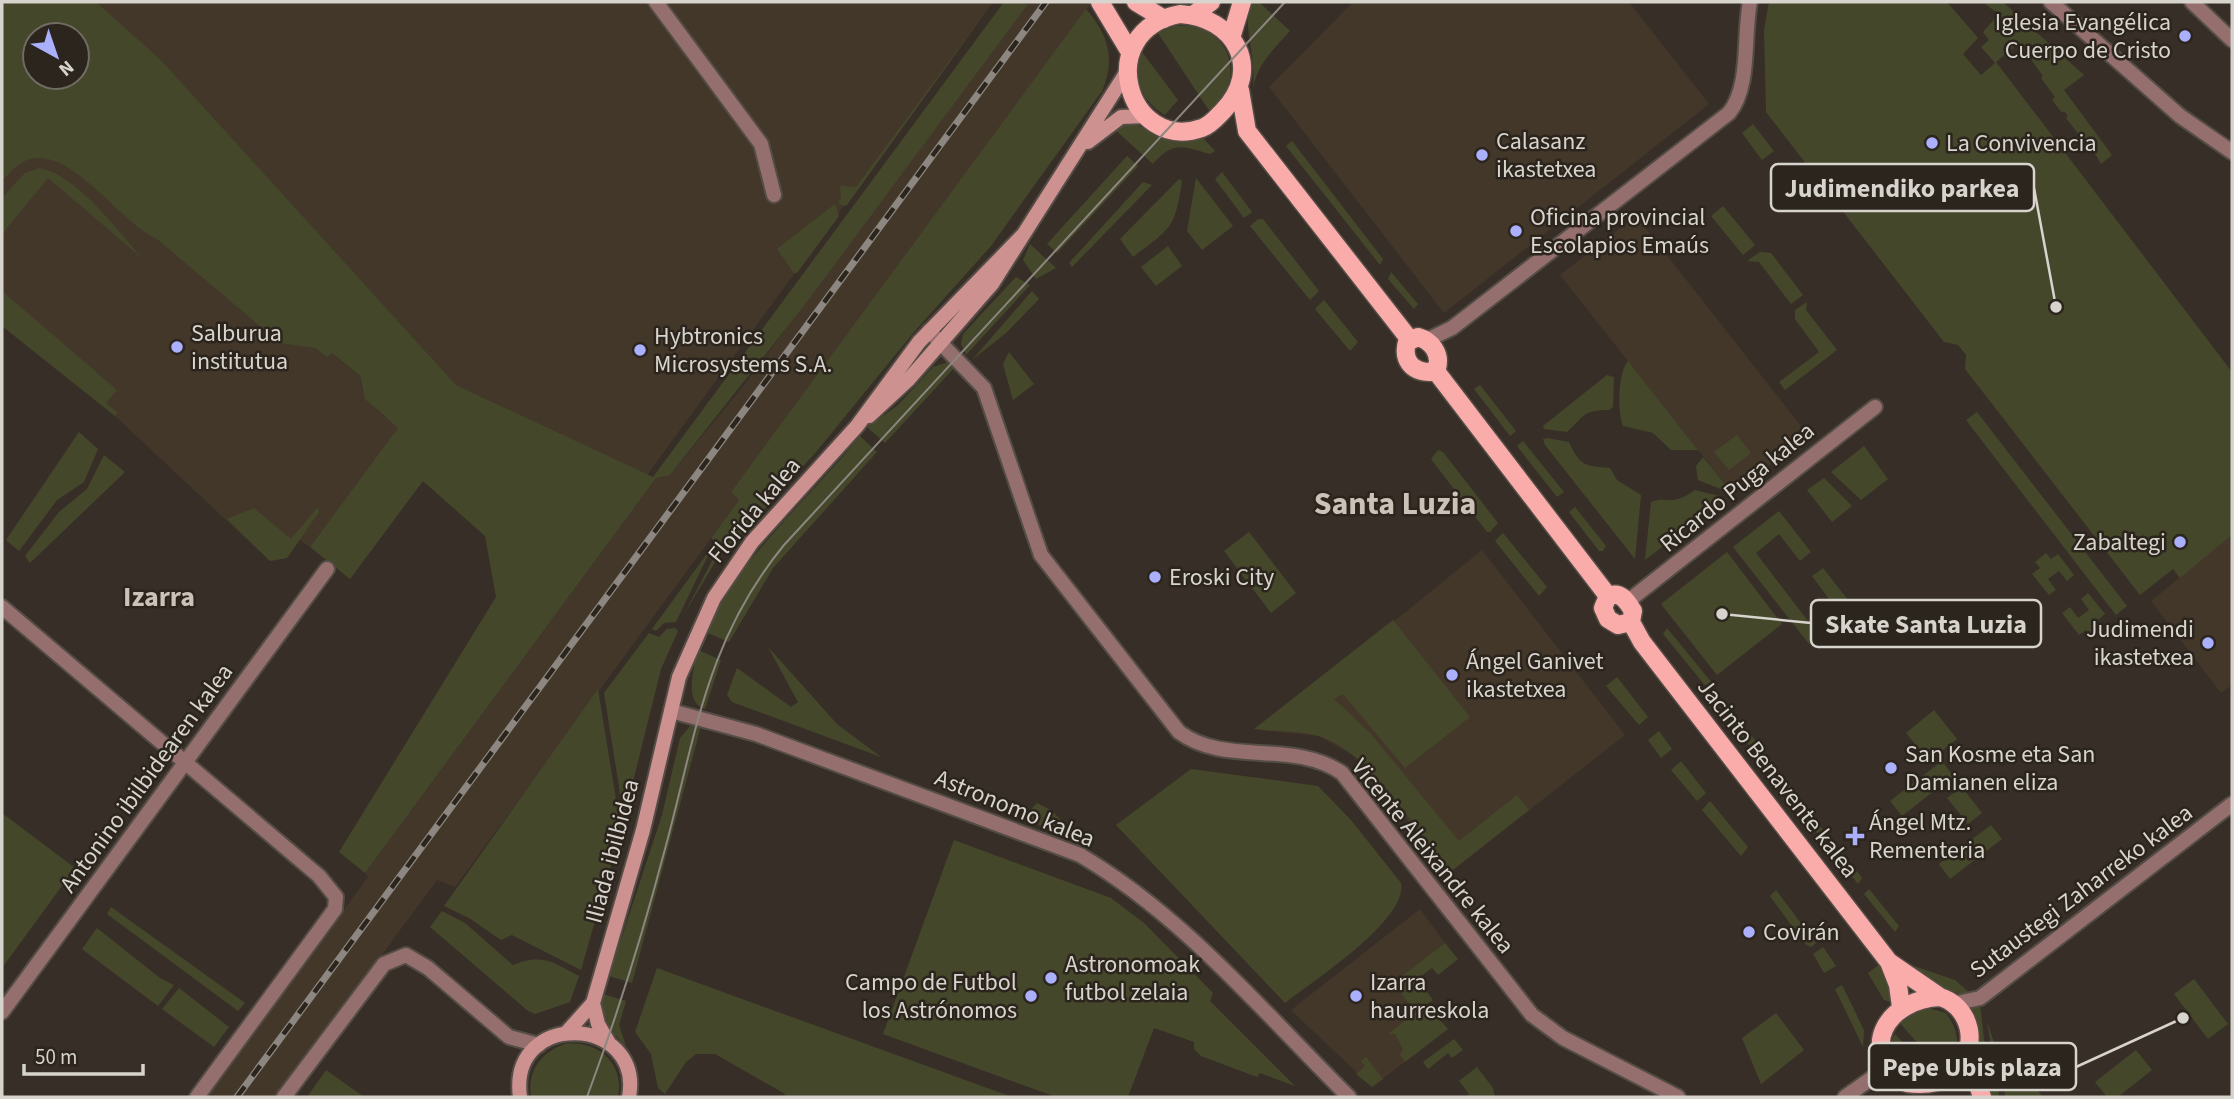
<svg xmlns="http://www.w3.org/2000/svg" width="2234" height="1099" viewBox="0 0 2234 1099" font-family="'Source Sans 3',sans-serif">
	<rect width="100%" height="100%" fill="#372f27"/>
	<path fill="#43372a" d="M96,2H993L647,475L456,385L160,59Z
		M1028,2H1092L731,492L739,500L455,887L437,880L277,1097H206L368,877L365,873L656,478L670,475L745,384Z
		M1353,2H1629L1709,104L1444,313L1269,87Z
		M24,136L319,342L360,377L362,390L374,408L399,428L310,547L300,540L287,558L270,561L115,416L2,326V140Z
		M1636,216L1808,435L1733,494L1560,275Z
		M2232,535V685L2221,693L2151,601Z
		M1482,550L1625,735L1449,873L1358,758L1319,736L1260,730Z
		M1420,909L1445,943L1394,983L1436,1038L1372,1087L1291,1010Z"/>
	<path fill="#45472b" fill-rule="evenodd" d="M2,2H96L160,59L456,385L653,477L1004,2L1028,4L806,303L670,475L656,478L365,873L339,852L496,597L485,536L423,481L350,579L310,547L398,428L365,399L360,376L332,353L327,357L316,348L280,343L156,238C120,224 65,136 21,163C14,167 8,175 2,181ZM35,35H77V77H35Z
		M993,2L847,205L843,206L838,201L841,199L840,186L856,187Z
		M1250,2H1259L1290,31C1271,52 1252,69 1252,100C1252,109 1257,114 1253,122C1250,103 1255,87 1253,67C1252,43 1244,26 1250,2Z
		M1769,2H1947L1978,38L1963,54L1981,75L1995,63L1981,47L1989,40L1983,32L1999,14L1982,2H2003L2084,75L2064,90L2112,155L2101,164L2089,144L2087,145L2066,118L2068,116L2064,111L2062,113L2052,100L2055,97L2041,78L2043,76L2019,43L1996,62L2232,372V535L2180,578L2173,569L2140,595L1965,369L1966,355L1958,345L1944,342L1766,112L1764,30Z
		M1086,9C1108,34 1116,59 1102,91L991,246L914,332L816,452L728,549L724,547L683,616L721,544L711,538L739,500L731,492Z
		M1175,26C1228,20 1250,78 1210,112L1158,33Z
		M1142,52L1178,100L1165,115C1142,102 1131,76 1142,52Z
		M1131,122L1165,138L1204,139L1215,151L1210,154C1183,147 1174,140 1153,164L1112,127Z
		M1753,124L1774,151L1762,160L1742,133Z
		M1292,141L1383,259L1380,265L1286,146Z
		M1127,156L1138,166L1057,253L1047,244Z
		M40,168C78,176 117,230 142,258L48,178L2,234V198L25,173Z
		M1222,172L1252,212L1244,218L1215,179Z
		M1196,178L1233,226L1202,250L1187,231Z
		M1179,179L1182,181C1175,229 1171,228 1133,257L1120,239Z
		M1143,182L1152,185L1072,267L1069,263Z
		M835,204L839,216L797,273H794L777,249Z
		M1723,206L1755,245L1743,255L1711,216Z
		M1258,219H1263L1319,291L1310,300L1250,226Z
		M1030,244L1056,268L1036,279L1023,260Z
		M1168,246L1182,266L1156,286L1141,267Z
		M1760,252L1771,253L1803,295L1791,304L1759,262L1747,261Z
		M1391,272L1418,304L1414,309L1388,279Z
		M1016,277L1030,285L966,355L961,344L963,334Z
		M2,291L117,390L106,403L118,413L115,416L2,326Z
		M1032,291L1039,299L1006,333L972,360Z
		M1324,300L1358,342L1350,351L1315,309Z
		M1807,302L1806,310L1837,350L1785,390L1779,382L1819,352L1795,319V310Z
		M1009,352L1034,384L1013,400L1003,364Z
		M1628,361L1698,450H1671L1653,433L1623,426C1617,410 1618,373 1628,361Z
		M948,362L955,367L885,443L867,427L897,406L933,367Z
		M1607,375L1614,377L1613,407L1609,410C1582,410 1585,416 1567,432L1544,429L1543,426Z
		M1480,385L1516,431L1510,436L1474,389Z
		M1977,412L2127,606L2116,615L1966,420Z
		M79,432L98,449L84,482L57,500L19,551L6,540Z
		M1737,435L1751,453L1729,470L1714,452Z
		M860,436L877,452L773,568L729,642L705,632C743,554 806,502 860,436Z
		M1547,438L1569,442C1580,467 1586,466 1610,468L1617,480L1641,495L1635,559L1545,445L1543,439Z
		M1523,441L1564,492L1557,497L1517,446Z
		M1864,446L1888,479L1861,500L1831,472Z
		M1438,450L1443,452L1498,523L1490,532H1487L1431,459Z
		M104,455L125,472L30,563L25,556L59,512L87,489Z
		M1703,457L1733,494L1698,480L1696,466Z
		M1824,478L1852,506L1832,522L1807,490Z
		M1695,490L1719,496L1722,502L1645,560L1651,502C1668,495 1670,508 1695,490Z
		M318,507L319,512L287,558L270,561L227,519L254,508L291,539Z
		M1575,507L1606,546L1603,551H1599L1569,512Z
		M1779,511L1811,552L1800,561L1779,534L1756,553L1808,621L1832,603L1812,576L1823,568L1855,609L1809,644L1733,547Z
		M1249,532L1296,593L1271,613L1224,551Z
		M1503,533L1547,587L1539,596L1495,541Z
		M712,547L676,622L664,623L656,631L652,629Z
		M1727,552L1782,624L1717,675L1661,604Z
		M2046,553L2051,559L2058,554L2074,575L2067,581L2059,571L2048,579L2056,590L2049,595L2032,574L2040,568L2035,562Z
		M2088,593L2105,614L2097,621L2102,627L2091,636L2086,630L2079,635L2062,613L2070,607L2078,618L2089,610L2081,599Z
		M1393,620L1470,717L1405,768L1343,694L1334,699L1370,733L1459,841L1517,795L1529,810L1449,873C1417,831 1369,750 1318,736C1297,730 1275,732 1254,729Z
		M675,628L678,631L661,669L624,818L604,693L649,633L659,637L667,629Z
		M1667,628L1712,683L1708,689L1663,634Z
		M768,647L837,724L881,757L732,702L727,695L737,668L791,707L798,702Z
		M698,650L721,660L705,709C683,702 694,668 698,650Z
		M1617,677L1648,717L1639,725L1606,686Z
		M598,689L621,830L581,970L512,935L501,940L469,918L444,906Z
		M1934,710L1957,739L1929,761L1906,733Z
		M1736,719H1739L1824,831L1817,833L1732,723Z
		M690,726H701L632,983L609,976L662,815L680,738Z
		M1659,731L1672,749L1661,758L1648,740Z
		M1681,761L1706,793L1697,801L1671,770Z
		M1942,761L1953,776L1902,816L1890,801Z
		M1191,769L1318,786L1351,820L1401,883C1408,920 1313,981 1285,1003L1116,825Z
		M1962,787L1982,813L1968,824L1947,798Z
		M1710,801L1748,847L1741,856L1702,810Z
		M1037,803L1051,810L1074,833C1058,830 1034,830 1027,813Z
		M2,813L75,868L2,968Z
		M1991,825L2002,839L1950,879L1939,864Z
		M954,840L1111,898L1144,923L1213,993L1210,1001L1295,1086L1260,1073L1257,1077L1201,1056L1194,1049V1042L1154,1028L1128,1097H1056L883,1034Z
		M1837,846L1862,878L1858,884L1831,851Z
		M1869,889L1899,926L1895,932L1864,894Z
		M1776,890L1816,943L1811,947L1805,944L1770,896Z
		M111,907L245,1003L238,1011L107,914Z
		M442,911L465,923L513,965C542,953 553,962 579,976L570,1002L535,1014L528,1011L430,927Z
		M97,928L160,978L174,985L158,1006L82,949Z
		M1445,943L1458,959L1438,975L1432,968L1417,979L1433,1000L1426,1005L1448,1029L1405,1062L1400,1055L1403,1049L1395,1034H1388L1416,1012L1393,983Z
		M1823,947L1836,966L1824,973L1813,954Z
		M1880,964L1893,1000L1891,1002L1884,1000L1868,973Z
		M1911,965L1955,980L1971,994C1959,998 1916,977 1911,965Z
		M657,968L1012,1097H784L785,1094L715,1054H696L686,1062L665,1094L658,1088L651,1054L635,1032Z
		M2194,979L2228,1024L2208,1039L2174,994Z
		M1842,985L1864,1030L1863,1047L1835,989Z
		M179,988L229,1027L214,1047L162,1009Z
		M603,994L626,1001L619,1025L626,1046C610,1031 597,1018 603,994Z
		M1980,1004L1987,1066L1981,1070L1979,1039L1971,1009Z
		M1925,1007L1946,1013C1962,1035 1960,1053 1944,1073L1898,1021L1903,1015Z
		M1776,1013L1804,1050L1761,1084L1742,1038Z
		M1987,1022L1994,1042L1999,1097H1990L1983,1078L1993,1071L1994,1064Z
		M1895,1034L1930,1074L1929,1077C1907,1074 1894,1065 1891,1042Z
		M1454,1039L1463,1050L1452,1058L1448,1053L1428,1069L1423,1062Z
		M565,1044C597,1040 625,1063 618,1097H531C527,1071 541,1052 565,1044Z
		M2136,1050L2152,1070L2118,1097H2107L2095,1082Z
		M2005,1052L2009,1055L2043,1097H2005L2001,1059V1054Z
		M1366,1057L1383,1079L1372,1087L1356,1074L1365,1066L1361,1061Z
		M1477,1067L1493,1088L1495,1097H1466L1469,1094L1459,1081Z
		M326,1070L364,1097H307Z"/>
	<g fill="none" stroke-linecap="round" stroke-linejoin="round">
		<defs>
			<path id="minor" d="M656,2L761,144L774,195
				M2051,2L2180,116L2232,152
				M2192,2L2232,40
				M929,331L984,388L1041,555L1179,732C1226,767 1292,739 1342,773L1532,1015L1563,1038L1678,1097
				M1427,340L1452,328L1729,113C1751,86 1743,37 1750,2
				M1627,602L1875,407
				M2,607L319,876L336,897L335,909L197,1097
				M671,711L756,734L1080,855C1185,917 1263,1012 1349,1097
				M1953,1004L1980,998L2232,804
				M2,1012L327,569
				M284,1097L384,964L406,955L428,968L509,1037L539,1045
				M1845,1097L1889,1066"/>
			<path id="secondary" d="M1088,142L1121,117L1146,116
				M869,416L909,379L992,284L1126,73
				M593,1003L598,1024L609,1043
				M567,1032L593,1003L643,830L679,677L714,598L752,542L857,426L919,342L1022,236
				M520,1097C508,1009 644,1015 629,1097"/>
			<path id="primary" d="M1100,2L1130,52
				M1136,2L1164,19
				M1180,14C1234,17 1264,68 1223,111C1217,117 1211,125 1202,128C1128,154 1091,31 1180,14Z
				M1193,15L1211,2
				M1231,38L1242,2
				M1240,90L1247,131L1410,340
				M1418,337C1432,341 1441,354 1437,368L1430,372C1412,372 1402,360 1407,342Z
				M1435,370L1608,596
				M1608,596L1603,608L1608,619L1618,625L1631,622
				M1608,596C1621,591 1627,601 1633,611L1631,622
				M1631,622L1642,642L1889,962L1940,997
				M1889,962L1898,985L1901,1007
				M1940,997C1988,1012 1978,1094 1907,1083C1855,1050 1888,999 1940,997Z
				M1968,1053L1982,1097"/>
		</defs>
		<use href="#minor" stroke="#544d45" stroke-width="18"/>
		<use href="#secondary" stroke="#544d45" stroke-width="18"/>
		<use href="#primary" stroke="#544d45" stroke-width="21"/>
		<use href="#minor" stroke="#956f6e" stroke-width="14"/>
		<use href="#secondary" stroke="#cd9290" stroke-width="14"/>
		<use href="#primary" stroke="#f9acaa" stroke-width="18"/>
		<path stroke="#8c8780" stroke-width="2" d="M587,1097C617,1016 643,933 665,849C696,735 706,640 784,545L1285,2"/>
		<defs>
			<path id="rail" d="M237,1097L1046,2"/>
		</defs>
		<use href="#rail" stroke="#8c8780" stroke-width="7"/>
		<use href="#rail" stroke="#2c251d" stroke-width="4.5" stroke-dasharray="13" stroke-linecap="butt"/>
	</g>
	<g fill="#aab0fc" stroke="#2c251d" stroke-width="2.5">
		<circle cx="2185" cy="36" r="7"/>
		<circle cx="1932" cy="143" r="7"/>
		<circle cx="1482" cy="155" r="7"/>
		<circle cx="1516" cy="231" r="7"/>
		<circle cx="177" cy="347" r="7"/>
		<circle cx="640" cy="350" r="7"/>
		<circle cx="2180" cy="542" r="7"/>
		<circle cx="1155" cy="577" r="7"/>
		<circle cx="2208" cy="643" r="7"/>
		<circle cx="1452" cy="675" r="7"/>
		<circle cx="1891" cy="768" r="7"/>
		<path d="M1851.5 825.5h7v7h7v7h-7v7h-7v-7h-7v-7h7z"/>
		<circle cx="1749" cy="932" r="7"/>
		<circle cx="1051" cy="978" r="7"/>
		<circle cx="1031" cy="996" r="7"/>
		<circle cx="1356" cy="996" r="7"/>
	</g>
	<g text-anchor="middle" stroke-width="5" stroke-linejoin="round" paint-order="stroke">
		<g font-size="24" fill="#d7d3cd" stroke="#2c251d" text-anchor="start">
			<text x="2171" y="30" text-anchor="end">Iglesia Evangélica<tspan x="2171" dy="28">Cuerpo de Cristo</tspan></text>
			<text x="1496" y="149">Calasanz<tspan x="1496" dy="28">ikastetxea</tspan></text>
			<text x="1946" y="151">La Convivencia</text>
			<text x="1530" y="225">Oficina provincial<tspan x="1530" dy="28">Escolapios Emaús</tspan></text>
			<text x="191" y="341">Salburua<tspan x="191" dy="28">institutua</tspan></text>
			<text x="654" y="344">Hybtronics<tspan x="654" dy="28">Microsystems S.A.</tspan></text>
			<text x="2166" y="550" text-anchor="end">Zabaltegi</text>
			<text x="1169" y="585">Eroski City</text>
			<text x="2194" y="637" text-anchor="end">Judimendi<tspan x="2194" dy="28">ikastetxea</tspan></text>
			<text x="1466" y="669">Ángel Ganivet<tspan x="1466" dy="28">ikastetxea</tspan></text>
			<text x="1905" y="762">San Kosme eta San<tspan x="1905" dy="28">Damianen eliza</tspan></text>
			<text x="1869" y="830">Ángel Mtz.<tspan x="1869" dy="28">Rementeria</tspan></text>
			<text x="1763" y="940">Covirán</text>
			<text x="1065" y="972">Astronomoak<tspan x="1065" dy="28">futbol zelaia</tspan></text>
			<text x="1017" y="990" text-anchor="end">Campo de Futbol<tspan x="1017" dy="28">los Astrónomos</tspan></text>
			<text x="1370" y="990">Izarra<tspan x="1370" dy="28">haurreskola</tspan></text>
		</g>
		<g font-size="24" fill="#d7d3cd" stroke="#2c251d">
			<text transform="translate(1737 487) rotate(-39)" y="8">Ricardo Puga kalea</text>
			<text transform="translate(754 510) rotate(-50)" y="8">Florida kalea</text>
			<text transform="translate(146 778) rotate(-54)" y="8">Antonino ibilbidearen kalea</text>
			<text transform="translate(1778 778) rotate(52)" y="8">Jacinto Benavente kalea</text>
			<text transform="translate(1015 808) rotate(22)" y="8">Astronomo kalea</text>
			<text transform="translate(612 851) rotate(-75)" y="8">Iliada ibilbidea</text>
			<text transform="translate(1433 856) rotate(51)" y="8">Vicente Aleixandre kalea</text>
			<text transform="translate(2081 891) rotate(-37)" y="8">Sutaustegi Zaharreko kalea</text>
		</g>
		<g font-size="28" font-weight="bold" fill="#ccc2b8" stroke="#2c251d">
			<text x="159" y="606">Izarra</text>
		</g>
		<g font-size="32" font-weight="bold" fill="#ccc2b8" stroke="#2c251d">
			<text x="1395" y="514">Santa Luzia</text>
		</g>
	</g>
	<path fill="none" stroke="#d7d3cd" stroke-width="2.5" d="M2056 307L2034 188M1722 614L1811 623M2183 1018L2076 1067"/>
	<g fill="#d7d3cd" stroke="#2c251d" stroke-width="2.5">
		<circle cx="2056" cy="307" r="7"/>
		<circle cx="1722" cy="614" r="7"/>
		<circle cx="2183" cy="1018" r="7"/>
	</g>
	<g fill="#2c251d" stroke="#d7d3cd" stroke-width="2.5">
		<rect x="1771" y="164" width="263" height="47" rx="7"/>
		<rect x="1811" y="600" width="230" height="47" rx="7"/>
		<rect x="1869" y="1043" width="207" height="47" rx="7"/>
	</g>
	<g font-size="26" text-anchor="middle" font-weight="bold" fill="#d7d3cd">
		<text x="1902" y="197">Judimendiko parkea</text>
		<text x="1926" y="633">Skate Santa Luzia</text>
		<text x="1972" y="1076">Pepe Ubis plaza</text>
	</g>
	<rect width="2234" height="1099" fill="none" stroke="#d7d3cd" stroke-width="7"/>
	<g transform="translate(56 56) rotate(140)"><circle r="33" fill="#2c251d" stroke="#706b63" stroke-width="2"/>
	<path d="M0-5L12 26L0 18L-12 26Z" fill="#aab0fc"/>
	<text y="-10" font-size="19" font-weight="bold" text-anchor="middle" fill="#d7d3cd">N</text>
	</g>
	<path d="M24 1064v10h119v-10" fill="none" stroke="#d7d3cd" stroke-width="3.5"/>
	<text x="35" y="1064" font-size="21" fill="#d7d3cd" stroke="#2c251d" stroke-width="5" paint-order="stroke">50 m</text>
</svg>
